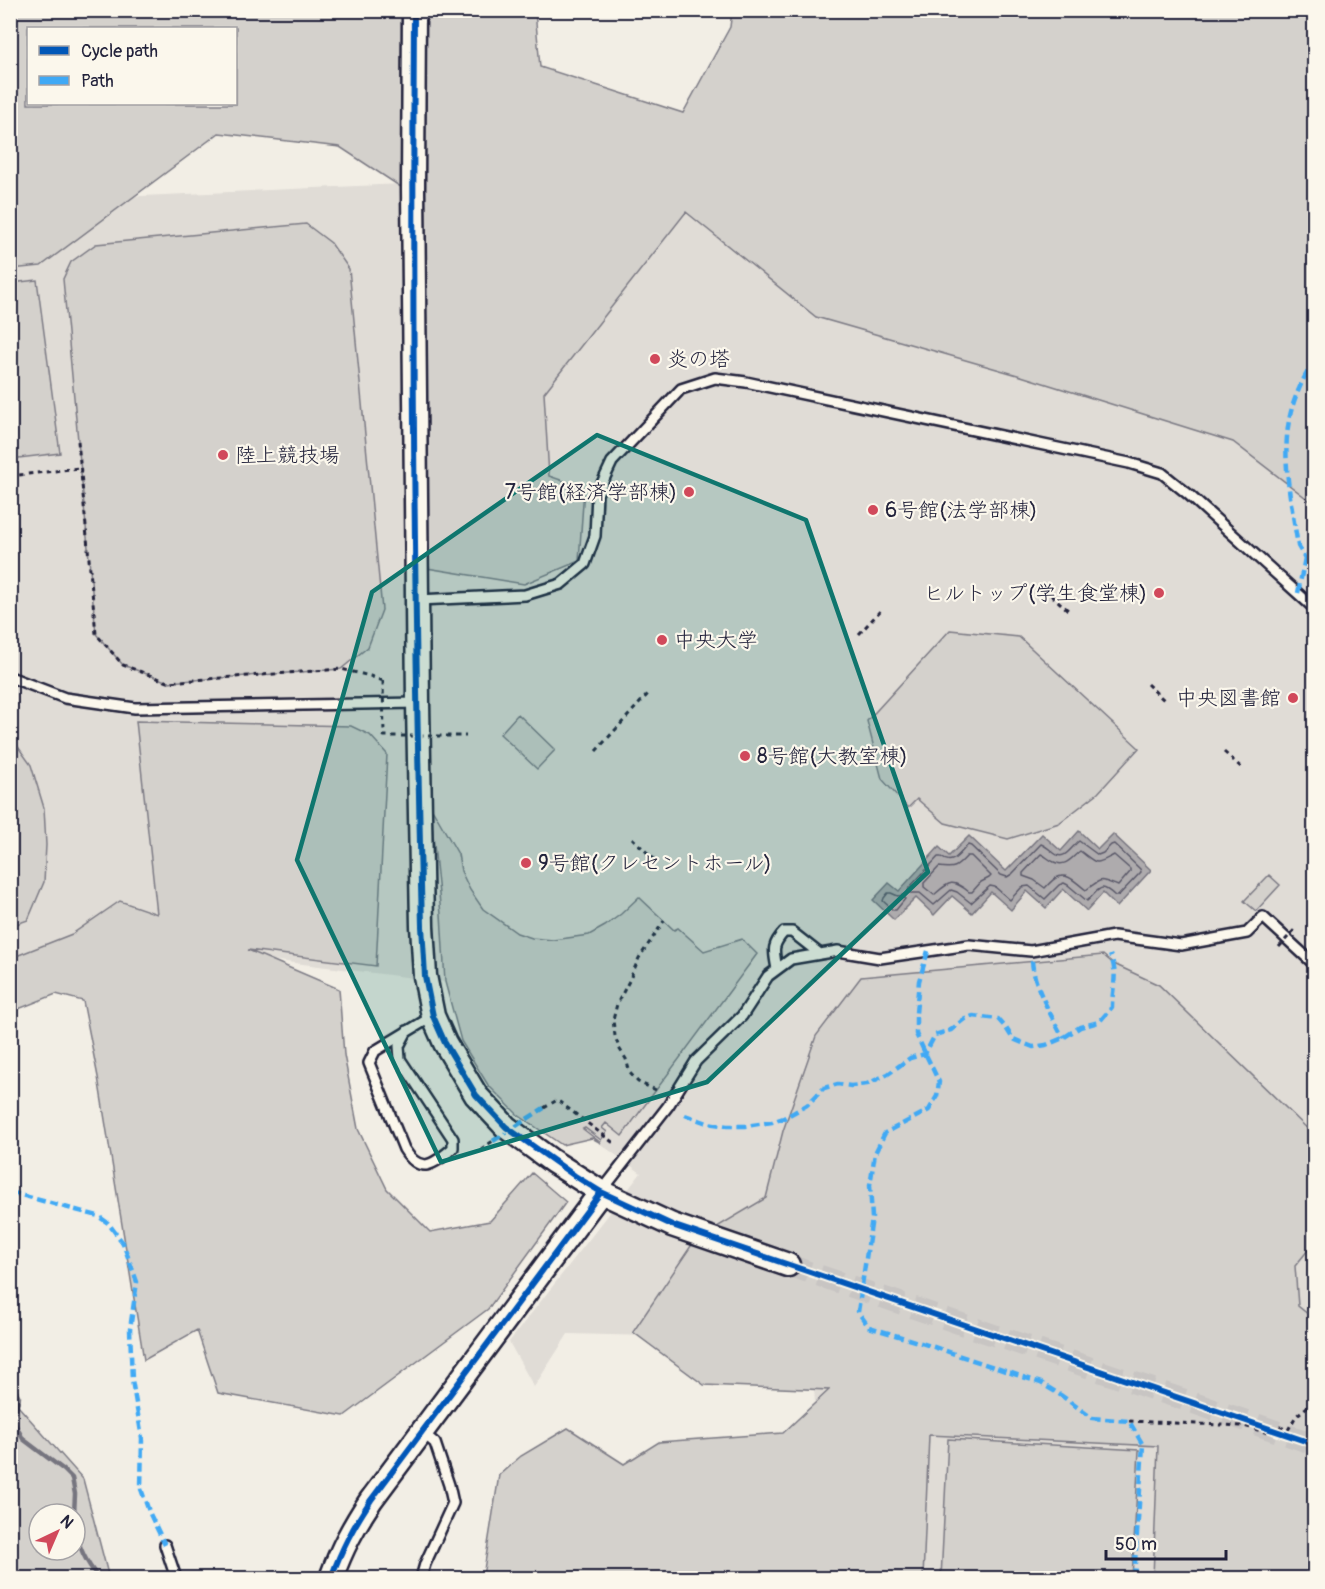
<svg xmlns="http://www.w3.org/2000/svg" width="1325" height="1589" viewBox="0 0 1325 1589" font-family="Pangolin,'Klee One',sans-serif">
	<rect width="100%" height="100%" fill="#f2eee5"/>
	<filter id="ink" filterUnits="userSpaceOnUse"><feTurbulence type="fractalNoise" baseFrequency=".0167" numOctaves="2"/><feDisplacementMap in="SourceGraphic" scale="12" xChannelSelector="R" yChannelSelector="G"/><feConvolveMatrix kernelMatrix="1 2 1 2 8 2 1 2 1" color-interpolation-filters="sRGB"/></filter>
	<g filter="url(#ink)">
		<path fill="#e0dcd6" d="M733,158L1314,344V1578H826L811,1340L568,1334L534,1387L509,1342L641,1173L592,1138L562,1145L518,1115L488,1085L461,1041L445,982L90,937L11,967L10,202L424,183Z"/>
		<path fill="#d4d1cc" stroke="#7b7a84" stroke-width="1.5" fill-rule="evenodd" d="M10,11H535L540,67L683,113L730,27L732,11H1314V504L1233,442L1021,376L816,317L686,212L544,393L549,476L584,488L579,561L524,584L421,567L410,193L340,147L219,133L41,266L11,269ZM28,28H236V104H28Z
			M306,224L331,243L349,269L382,610L368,647L341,669L168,682L123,665L96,634L63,279L71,262L96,244Z
			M37,280L60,453L11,459V283Z
			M950,630L1019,637L1139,748L1098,793L1059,823L1008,839L945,823L917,799L908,808L882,779L867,721Z
			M518,714L555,750L537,769L500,734Z
			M136,721L351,726L370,735L387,754L376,966L248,950L339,989L344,1055L358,1129L387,1189L430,1232L490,1221L532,1173L566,1202L488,1309L344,1416L218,1393L197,1330L144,1360L98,1077L83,1001L56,994L11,1012V958L72,934L120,901L157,914Z
			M11,737L31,765L44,808L46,845L44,882L28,920L11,926Z
			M430,805L458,854L461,871L470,890L483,909L517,933L532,938L553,940L589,935L605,926L621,914L639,897L674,930L678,928L704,951L742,939L757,954L622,1136L606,1123L602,1128L607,1132L601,1140L585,1128L583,1129L601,1143L592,1138L562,1145L518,1115L488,1085L461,1041L445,982L441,914Z
			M1269,875L1280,885L1256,911L1244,901Z
			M1103,955L1114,964L1159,985L1314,1135V1243L1295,1266L1298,1306L1314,1319V1578H1153L1158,1446L929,1435L923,1578H481L483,1576L499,1475L521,1456L568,1428L624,1464L659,1442L783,1433L829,1390L704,1385L633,1332L695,1240L766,1198L783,1131L816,1036L861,977Z
			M10,1397L83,1479L109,1578H11ZM39,1514H75V1550H39Z
			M948,1439L1139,1450L1132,1578H941Z"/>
		<path fill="#aeabad" stroke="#76747f" stroke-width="1.5" d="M1079,831L1098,849L1113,834L1151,870L1117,907L1103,893L1087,911L1063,889L1046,908L1027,891L1011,910L991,892L972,913L952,896L934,915L916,898L894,920L873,900L889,883L899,891L939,847L949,856L969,836L1006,871L1042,834L1061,851Z"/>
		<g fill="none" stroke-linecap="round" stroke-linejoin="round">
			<path stroke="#5a5969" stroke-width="1.5" d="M1079,841L1098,855L1103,853L1111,845L1114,844L1140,869L1141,872L1118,896H1115C1099,881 1100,890 1087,901L1068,885L1064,883L1059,885L1045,899L1029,886L1022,887L1010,900L995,887L990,886L971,903L957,892L951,890L934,905L920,893H910L908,891L909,888L938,857H941C953,867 959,853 968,845L971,846L1001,875L1007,877L1012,874L1041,844C1046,846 1049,849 1054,853C1064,862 1071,847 1079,841Z
				M1080,851C1099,865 1094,865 1114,855L1130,869V872L1118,886C1099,879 1103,877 1086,890C1077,884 1068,871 1056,878C1052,880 1048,885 1045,888L1034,880L1023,876V873L1041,854C1046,856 1049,860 1054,862C1066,868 1072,857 1080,851Z
				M967,856H971L991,876L989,878L981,882L972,892H969C952,878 949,882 934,895L924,887V883L939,867C955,869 956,868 967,856Z
				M888,893H891L898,896L904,895L905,899L896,910H893L883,901L884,898Z"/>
			<path stroke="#76747f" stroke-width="4.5" d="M10,1381L19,1397L13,1420L23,1439L64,1470L72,1478L75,1494L74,1514
				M75,1527C78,1546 87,1564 99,1578"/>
			<path stroke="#c8c5c3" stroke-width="22" stroke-dasharray="22 11" stroke-linecap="butt" d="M788,1265L1314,1444"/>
			<defs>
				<path id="service" d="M418,600L525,595L561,584L585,564L595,536L597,494L612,462L681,389L715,378L746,382L1129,463L1162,473L1188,494L1314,608
					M10,677L65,698L135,708L418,703
					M777,969C774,951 771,946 784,932H792L820,954
					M407,1031L399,1046L400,1059L453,1139V1148C434,1164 421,1176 404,1149L369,1063L375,1051L433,1016
					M601,1192L668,1106L696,1061L742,1016L768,976L791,959L838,951L880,958L969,945L1031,951L1114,936L1181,945L1247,933L1263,917L1314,964
					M165,1545L176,1578
					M421,1578L425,1564L453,1503L449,1485L435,1443L422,1432"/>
				<path id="tertiary" d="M414,10L413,189L418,703L422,926L425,976L433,1016L445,1043L476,1095L506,1127L552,1161L601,1192L672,1225L788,1265
					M331,1578C342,1548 353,1527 371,1500L601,1192"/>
			</defs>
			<use href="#service" stroke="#22223b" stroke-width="14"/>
			<use href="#tertiary" stroke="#22223b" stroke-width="27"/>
			<path stroke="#22223b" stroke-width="3" stroke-dasharray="4.5 4.5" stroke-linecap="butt" d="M78,441L96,634L123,665L168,682L341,669L370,676L383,681
				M10,476L80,468
				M1051,595L1069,611
				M859,634L881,610
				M1147,684L1165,701
				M596,751L648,694
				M1224,752L1243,769
				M632,838L657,862
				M656,1090L638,1082L630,1073L626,1059L619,1048L615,1036L613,1020L617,1004L630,979L639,958L664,921
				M544,1108L557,1100L615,1144
				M481,1149L493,1141
				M1129,1421L1244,1426L1268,1433L1280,1427L1288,1430L1296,1416L1312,1403L1314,1402"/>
			<use href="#service" stroke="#fbf7ec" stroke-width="9"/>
			<use href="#tertiary" stroke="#fbf7ec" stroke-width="22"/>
			<path stroke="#22223b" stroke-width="3" stroke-dasharray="4.5 4.5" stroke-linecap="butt" d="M383,681L384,736H466
				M1279,947L1297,927"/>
			<path stroke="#3fa9f5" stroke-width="4.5" stroke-dasharray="9 4.5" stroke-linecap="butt" d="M1314,360C1309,370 1303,379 1299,389C1276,438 1290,495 1298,546L1305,558L1314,566
				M1298,593L1305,558
				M928,951L919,981L916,1013V1034L939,1082L937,1096L929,1110L885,1133L875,1153L870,1185L872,1218L858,1312L869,1327L934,1347L1041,1383L1062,1396L1092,1418L1129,1421L1143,1445L1134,1578
				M1032,961C1034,988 1051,1014 1063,1038
				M685,1115L707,1123L727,1126H746L772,1122L784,1118L807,1105L824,1088L838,1084L851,1086L867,1084L888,1074L910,1058L925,1054L935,1035L951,1030L963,1020L973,1016L998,1019L1006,1028L1013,1039L1033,1047L1046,1045L1063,1038L1080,1027L1099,1022L1112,1007C1112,988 1119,974 1110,955
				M493,1141L544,1108
				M10,1192L98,1216L108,1223L123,1243L137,1282L130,1329L132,1380L142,1438L141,1489L150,1514L165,1545"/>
			<defs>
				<path id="cycleway" d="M414,10C412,316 414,621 422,926L425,976L433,1016L445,1043L476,1095L506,1127L575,1176L601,1192L672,1225L1314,1444
					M331,1578C342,1548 353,1527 371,1500L601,1192"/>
			</defs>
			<use href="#cycleway" stroke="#fbf7ec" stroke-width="10"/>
			<use href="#cycleway" stroke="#0057b8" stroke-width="6"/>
		</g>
	</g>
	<path fill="#0f766e" fill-opacity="0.2" stroke="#0f766e" stroke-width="4.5" stroke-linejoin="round" d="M597,435L806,520L928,872L707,1082L441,1162L297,860L372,592Z"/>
	<g fill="#d1495b" stroke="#fbf7ec" stroke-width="2">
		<circle cx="655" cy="359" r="6"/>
		<circle cx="223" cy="455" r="6"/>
		<circle cx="689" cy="492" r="6"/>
		<circle cx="873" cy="510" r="6"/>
		<circle cx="1159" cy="593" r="6"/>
		<circle cx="662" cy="640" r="6"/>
		<circle cx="1293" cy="698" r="6"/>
		<circle cx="745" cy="756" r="6"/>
		<circle cx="526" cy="863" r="6"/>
	</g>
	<g text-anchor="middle" stroke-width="4.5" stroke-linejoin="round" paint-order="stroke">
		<g font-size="21" fill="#22223b" stroke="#fbf7ec" text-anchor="start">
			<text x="667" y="366">炎の塔</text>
			<text x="235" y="462">陸上競技場</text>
			<text x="677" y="499" text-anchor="end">7号館(経済学部棟)</text>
			<text x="885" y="517">6号館(法学部棟)</text>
			<text x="1147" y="600" text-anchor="end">ヒルトップ(学生食堂棟)</text>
			<text x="674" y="647">中央大学</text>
			<text x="1281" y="705" text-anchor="end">中央図書館</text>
			<text x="757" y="763">8号館(大教室棟)</text>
			<text x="538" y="870">9号館(クレセントホール)</text>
		</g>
	</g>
	<rect width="1325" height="1589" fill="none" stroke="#fbf7ec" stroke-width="36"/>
	<rect x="18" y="18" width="1289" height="1553" fill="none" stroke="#22223b" stroke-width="2" filter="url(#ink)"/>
	<rect x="27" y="27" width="210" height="78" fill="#fbf7ec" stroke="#a4a2a5" stroke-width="1.5"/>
	<rect x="39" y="46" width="30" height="9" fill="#0057b8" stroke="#a4a2a5" stroke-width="1.5"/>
	<text x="81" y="57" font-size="18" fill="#22223b">Cycle path</text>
	<rect x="39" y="76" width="30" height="9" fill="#3fa9f5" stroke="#a4a2a5" stroke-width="1.5"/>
	<text x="81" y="87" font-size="18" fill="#22223b">Path</text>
	<g transform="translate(57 1532) rotate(44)"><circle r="28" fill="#fbf7ec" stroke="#a4a2a5" stroke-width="1.5"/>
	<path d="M0-4.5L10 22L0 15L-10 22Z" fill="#d1495b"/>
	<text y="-9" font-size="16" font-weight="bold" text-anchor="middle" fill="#22223b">N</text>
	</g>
	<path d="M1106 1550v9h120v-9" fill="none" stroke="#22223b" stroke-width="3"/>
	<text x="1115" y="1550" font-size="18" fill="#22223b" stroke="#fbf7ec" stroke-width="4.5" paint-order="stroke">50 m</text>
</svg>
